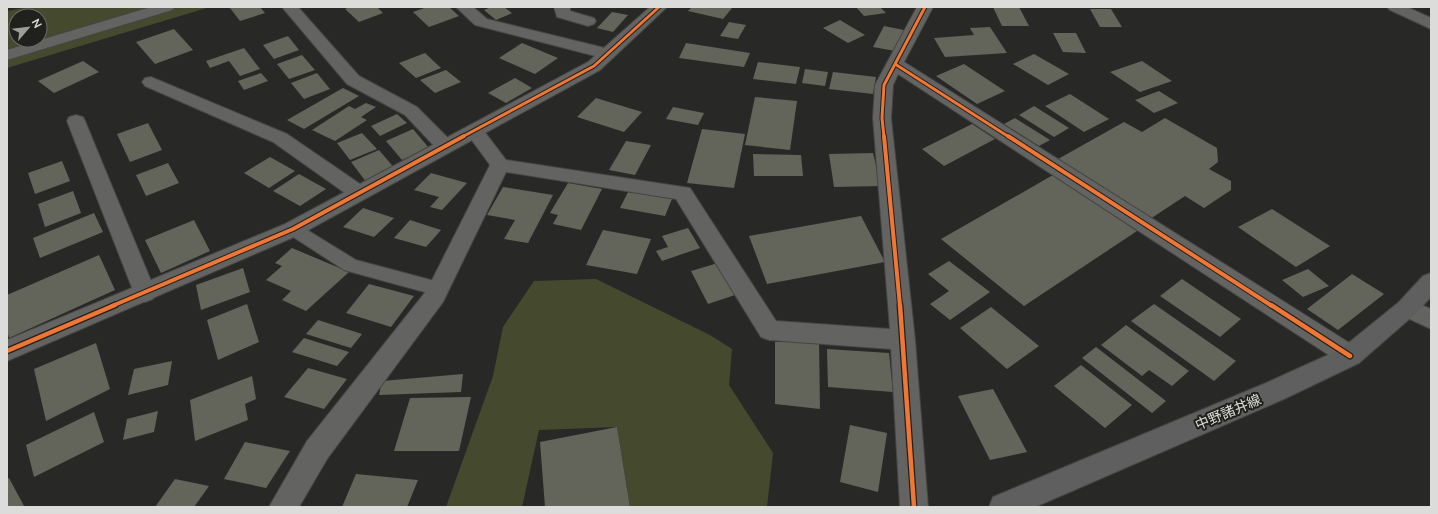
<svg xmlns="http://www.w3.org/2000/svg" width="1438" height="514" viewBox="0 0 1438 514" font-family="Lato,'Noto Sans JP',sans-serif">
	<rect width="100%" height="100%" fill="#282927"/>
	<path fill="#45492e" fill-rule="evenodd" d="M28,7H210L7,68V11ZM16,16H40V40H16Z
		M596,279L710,335L732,349L729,385L773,453L767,507H630L617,427L539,430L522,507H446L493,376L503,327L534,281Z"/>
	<path fill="#63655a" d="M233,7H260L265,13L240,21L230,8Z
		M350,7H377L383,13L359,22L345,9Z
		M427,7H449L459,16L429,27L413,12Z
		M491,7H504L512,13L496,20L484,10Z
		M692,7H733L723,19L688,11Z
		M856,7H880L886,13L864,16Z
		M993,7H1019L1029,26H1002Z
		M1090,9H1111L1122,27H1100Z
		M612,12L628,15L613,32L597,28Z
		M840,20L865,35L848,43L823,28Z
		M729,22L746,25L738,39L720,36Z
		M884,26L904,30L895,51L873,47Z
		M990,27L1007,53L945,57L934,38L974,35L970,28Z
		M174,29L193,50L155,64L136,42Z
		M1053,33H1076L1086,53L1063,52Z
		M288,36L299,50L274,59L263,45Z
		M522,43L558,58L535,74L499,58Z
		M686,43L750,53L744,67L679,58Z
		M244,48L260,69L240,76L229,61L210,68L206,61Z
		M425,53L441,68L416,78L399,63Z
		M1034,54L1069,74L1048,85L1013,64Z
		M302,55L315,70L289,79L277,64Z
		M83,61L99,72L54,93L38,81Z
		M1142,61L1172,81L1140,92L1110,72Z
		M758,62L800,67L796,84L753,79Z
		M964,64L1005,91L977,104L936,76Z
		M805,69L828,72L825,86L802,83Z
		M446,70L461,82L435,93L420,80Z
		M833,72L876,77L873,94L829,89Z
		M261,73L268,81L244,90L238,81Z
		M317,73L330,89L304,99L291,83Z
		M515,78L532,88L506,103L488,93Z
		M343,88L359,96L304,129L287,120Z
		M1159,91L1178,103L1154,113L1135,100Z
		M1070,94L1109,119L1084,132L1045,106Z
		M755,97L797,101L790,150L745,145Z
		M596,98L642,112L624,132L577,117Z
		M366,103L376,107L361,117L367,120L335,141L312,130L349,106L355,109Z
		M1034,106L1069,128L1054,137L1019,115Z
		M673,107L704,113L698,125L666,119Z
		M397,114L407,123L380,136L371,126Z
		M1015,118L1050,140L1039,146L1004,124Z
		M1165,118L1217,148L1218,162L1209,169L1231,181V190L1204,208L1185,196L1150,219L1058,159L1124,122L1142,132Z
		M148,123L162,150L130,162L117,134Z
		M972,124L995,139L944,166L922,149Z
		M413,129L429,148L402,160L386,141Z
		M702,129L745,134L734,188L687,183Z
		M362,133L377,149L350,160L337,143Z
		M626,141L651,145L635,175L609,170Z
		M379,150L396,170L367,183L351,162Z
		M873,153L881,186L834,187L829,154Z
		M753,154L801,155L803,176H754Z
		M270,157L295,171L269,188L244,173Z
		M62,161L70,181L35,194L28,173Z
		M168,163L179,183L146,196L136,175Z
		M431,173L467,183L442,210L430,207L439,197L414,190Z
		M299,174L326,189L300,206L273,191Z
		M1053,175L1137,231L1024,306L941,239Z
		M568,183L602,189L581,230L553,224L558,215L550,213Z
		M503,187L553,195L528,243L504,239L515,220L487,215Z
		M73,191L81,213L45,227L38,204Z
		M628,192L672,199L665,216L620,208Z
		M363,208L394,218L374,237L343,227Z
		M1272,209L1330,246L1296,267L1238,227Z
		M94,213L103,232L40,258L33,238Z
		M861,216L885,262L767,284L749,236Z
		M194,220L210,251L161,273L145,240Z
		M410,220L441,230L426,247L394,238Z
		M688,228L700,248L662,261L656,251L668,247L662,236Z
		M603,230L651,239L637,274L586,265Z
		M292,248L349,272L306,311L282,300L291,291L266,280L282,266L275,263Z
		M99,255L115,290L9,338L7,331V295Z
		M949,261L990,292L950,320L930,304L949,291L928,274Z
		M718,263L735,295L708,304L691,271Z
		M243,268L250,292L201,310L196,285Z
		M1308,269L1329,286L1303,297L1282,280Z
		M1352,274L1384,294L1338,330L1307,309Z
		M1182,279L1241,319L1220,337L1160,296Z
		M369,284L414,296L391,327L346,313Z
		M247,304L259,342L218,360L207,320Z
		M1154,304L1236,361L1214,381L1131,321Z
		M991,307L1039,346L1007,369L960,328Z
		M318,320L362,334L351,348L306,334Z
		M1126,325L1189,371L1172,386L1149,370L1142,376L1101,345Z
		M304,338L349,352L337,366L292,352Z
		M819,341L820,409L775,404V342Z
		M96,343L110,389L46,421L34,369Z
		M1096,347L1166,401L1152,413L1082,358Z
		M827,349L889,353L893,392L828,387Z
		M172,361L168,385L128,395L134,369Z
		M1081,365L1132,405L1105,428L1054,386Z
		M308,368L347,379L324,409L284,397Z
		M463,374L461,392L379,395L382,381Z
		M252,376L256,399L245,404L248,420L195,441L190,400Z
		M993,389L1027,452L990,460L958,396Z
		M471,397L459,451H394L410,398Z
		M158,411L154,432L123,440L127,419Z
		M94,412L104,442L34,477L26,445Z
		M850,425L887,433L878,492L840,482Z
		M617,427L630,507H545L540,442Z
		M245,442L290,451L266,488L224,479Z
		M356,474L418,480L407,507H342Z
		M9,478L24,506L23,507H7V479Z
		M175,479L209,486L194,507H155Z"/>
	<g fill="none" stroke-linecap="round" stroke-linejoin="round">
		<defs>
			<path id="service" d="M293,223L299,225L356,260L446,284L448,289L446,294L439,296L344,270L287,233L284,229L287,225Z"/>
			<path id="minor" d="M151,7H175L172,10L7,60V50Z
				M282,7H298L359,76L417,107L452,142L455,146L452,150L445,152L438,150L405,115L347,84Z
				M456,7H473L487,19L613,50L615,54L613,58L607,59L475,25Z
				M554,7H570V11L594,18L596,21L594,24L588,26L557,17Z
				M917,7H933L904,62L1359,349L1362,356L1359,363L1350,366L1341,363L898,74L893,85L891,118L915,340L928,507H900L891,349L769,340L761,337L676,199L506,172L443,302L327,459L299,507H269L307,441L427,290L490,165L465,131L467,127L474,125L481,127L506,160L690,188L776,321L890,329L873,118L875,85Z
				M1387,7H1407L1431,18V29L1390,10Z
				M151,77L287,134L366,188L369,193L366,198L359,200L352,198L273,142L145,86L142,82L145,78Z
				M76,115L83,117L85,121L156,293L153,299L145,302L137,299L134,293L67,121L69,117Z"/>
			<path id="tertiary" d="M650,7H667L600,70L301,234L7,361V340L285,224L588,62Z
				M1407,299L1431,309V329L1399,314L1395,308L1399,302Z"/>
			<path id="secondary" d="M1431,273V297L1415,314L1359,363L1284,399L1035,507H989L993,497L1266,383L1341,349L1399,302L1423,276Z"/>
		</defs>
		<use href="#service" stroke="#454644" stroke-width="2"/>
		<use href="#minor" stroke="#454644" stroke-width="2"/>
		<use href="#tertiary" stroke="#454644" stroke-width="2"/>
		<use href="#secondary" stroke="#454644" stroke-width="2"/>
		<use href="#service" fill="#636362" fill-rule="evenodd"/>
		<use href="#minor" fill="#636362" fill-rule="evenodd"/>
		<use href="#tertiary" fill="#636362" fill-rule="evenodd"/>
		<use href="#secondary" fill="#5f5f5f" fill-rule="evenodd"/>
		<defs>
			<path id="cycleway-far2" d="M895,64L1009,137
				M462,137L594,66L659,7
				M884,137L882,118L884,85L925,7"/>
			<path id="cycleway-far1" d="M884,136L900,306
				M1008,136L1272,306
				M112,306L293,229L464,136"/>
			<path id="cycleway" d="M900,305L914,507
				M1271,305L1350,356
				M7,351L115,305"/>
		</defs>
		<use href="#cycleway-far2" stroke="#20201c" stroke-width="5"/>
		<use href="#cycleway-far1" stroke="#20201c" stroke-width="6"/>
		<use href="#cycleway" stroke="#20201c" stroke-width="7"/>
		<use href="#cycleway-far2" stroke="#f07635" stroke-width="3"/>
		<use href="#cycleway-far1" stroke="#f07635" stroke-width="4"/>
		<use href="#cycleway" stroke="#f07635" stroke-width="4.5"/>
	</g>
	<g text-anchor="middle" stroke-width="4" stroke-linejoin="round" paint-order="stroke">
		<g font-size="14" fill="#dcdcda" stroke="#20201c">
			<text transform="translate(1228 412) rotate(-23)" y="5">中野諸井線</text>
		</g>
	</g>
	<rect width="1438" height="514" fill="none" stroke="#dcdcda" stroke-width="16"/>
	<g transform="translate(28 28) rotate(62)"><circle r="19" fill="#20201c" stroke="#6b6b68"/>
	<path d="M0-3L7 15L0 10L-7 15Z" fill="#9d9d9b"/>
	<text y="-6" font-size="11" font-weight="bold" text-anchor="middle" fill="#dcdcda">N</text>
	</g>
</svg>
